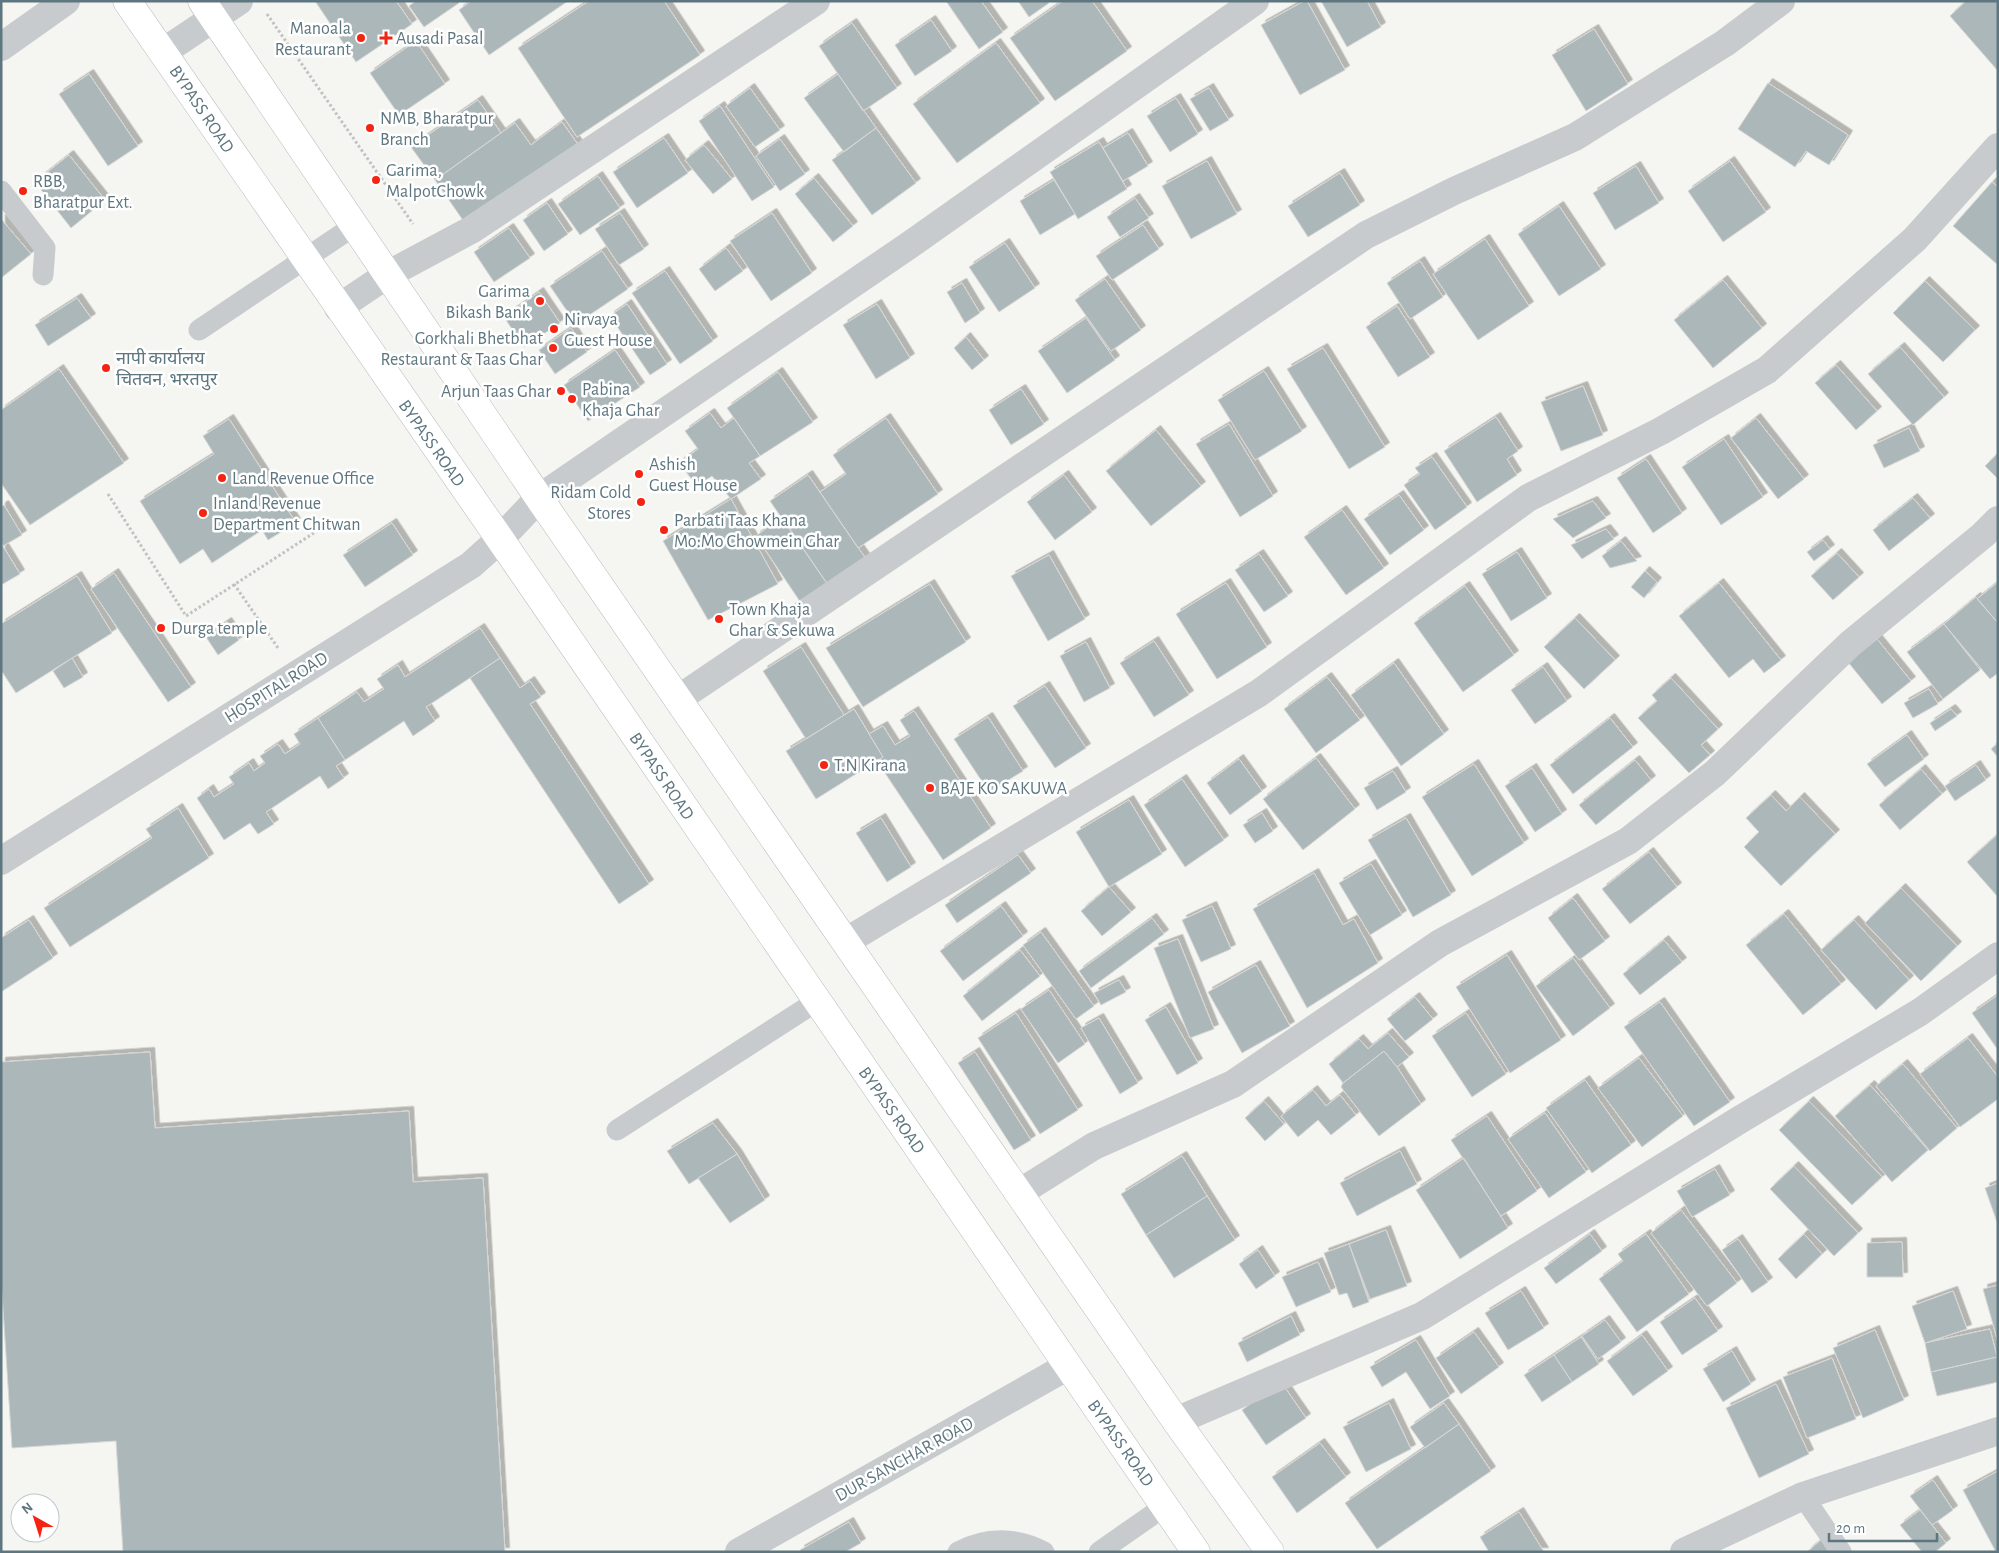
<svg xmlns="http://www.w3.org/2000/svg" width="1999" height="1553" viewBox="0 0 1999 1553" font-family="'Alegreya Sans','Noto Sans Devanagari',sans-serif">
	<defs>
		<filter id="shadow"><feDropShadow dx="4.5" dy="-4.5" stdDeviation="0" flood-color="#0004"/></filter>
	</defs>
	<rect width="100%" height="100%" fill="#f5f5f1"/>
	<path fill="#acb7ba" stroke="#d6d6d4" filter="url(#shadow)" d="M315,1H396L412,24L356,62Z
		M416,1H458L459,3L424,27L409,6Z
		M471,1H568L489,55L459,10Z
		M589,1H664L700,55L577,137L518,48Z
		M946,1H981L1003,32L979,49Z
		M1018,1H1047L1049,3L1029,17Z
		M1063,1H1092L1127,51L1055,101L1010,38Z
		M1304,1H1307L1345,70L1300,95L1261,25Z
		M1321,1H1367L1381,27L1347,47Z
		M1966,1H1998V71L1950,16Z
		M931,20L952,51L915,76L895,45Z
		M852,23L897,88L863,111L819,46Z
		M1594,29L1628,84L1586,111L1552,55Z
		M416,41L445,84L399,115L370,73Z
		M996,43L1040,103L957,163L913,104Z
		M89,74L138,146L108,166L59,94Z
		M838,74L876,128L844,152L804,98Z
		M1768,83L1848,135L1829,165L1806,151L1795,167L1738,129Z
		M750,88L780,130L755,147L726,106Z
		M1209,88L1229,120L1210,131L1190,99Z
		M1176,98L1198,134L1170,152L1147,116Z
		M478,100L501,133L435,180L411,147Z
		M720,106L774,187L752,201L699,121Z
		M562,122L579,146L467,226L435,180L515,123L531,145Z
		M876,128L916,183L872,215L832,160Z
		M1128,133L1148,166L1123,181L1103,148Z
		M664,138L688,173L637,208L613,172Z
		M780,139L805,174L780,191L756,156Z
		M1099,142L1127,189L1078,219L1050,172Z
		M704,145L732,179L713,194L685,160Z
		M69,155L105,200L71,228L35,182Z
		M1207,161L1237,214L1191,239L1162,186Z
		M1730,161L1766,212L1723,242L1688,191Z
		M1636,166L1659,203L1615,230L1593,193Z
		M1340,173L1360,205L1308,237L1288,206Z
		M598,176L620,208L580,235L558,204Z
		M814,178L853,226L833,242L795,194Z
		M1054,180L1075,214L1040,235L1020,201Z
		M1992,182L1998,187V265L1953,226Z
		M1135,198L1149,218L1120,237L1107,217Z
		M547,203L568,234L544,251L523,220Z
		M1559,206L1601,269L1559,296L1518,234Z
		M620,213L644,249L619,265L595,229Z
		M772,213L812,273L771,301L730,241Z
		M1,219L31,254L1,278Z
		M1143,225L1159,249L1112,280L1096,256Z
		M509,228L530,258L494,282L474,252Z
		M1485,239L1529,306L1478,340L1433,274Z
		M1005,243L1035,288L999,312L969,267Z
		M726,248L743,271L715,291L699,269Z
		M602,251L628,289L576,324L550,286Z
		M1420,261L1443,297L1410,319L1387,283Z
		M665,271L713,341L680,364L632,293Z
		M1105,279L1141,330L1111,351L1075,300Z
		M1723,280L1762,328L1713,368L1674,320Z
		M1925,281L1975,330L1943,362L1893,313Z
		M962,283L980,313L965,323L947,292Z
		M539,292L560,323L524,347L504,317Z
		M77,298L91,318L48,346L35,325Z
		M627,304L667,364L650,375L610,316Z
		M877,304L910,358L876,379L843,325Z
		M1397,306L1430,357L1398,377L1366,327Z
		M1086,318L1115,360L1067,393L1038,351Z
		M571,328L587,352L555,374L539,350Z
		M966,337L984,360L972,370L954,348Z
		M1900,347L1944,397L1913,425L1868,374Z
		M1323,348L1385,447L1349,469L1287,369Z
		M615,350L640,387L588,421L564,385Z
		M1836,365L1877,411L1856,430L1815,383Z
		M59,369L124,463L30,525L1,483V410Z
		M1264,371L1302,431L1255,460L1218,400Z
		M778,372L813,422L760,456L727,408Z
		M1583,386L1603,435L1561,451L1541,402Z
		M1021,389L1044,424L1011,445L989,410Z
		M710,413L721,428L734,418L760,456L749,463L761,479L731,499L712,476L697,486L679,463L698,449L685,431Z
		M1496,417L1518,451L1507,459L1517,475L1477,502L1444,451Z
		M886,418L938,494L858,548L820,492L846,474L833,455Z
		M1756,418L1804,479L1778,499L1731,438Z
		M229,419L296,523L268,540L262,530L212,563L203,549L180,564L140,501L214,454L203,436Z
		M1229,424L1273,496L1240,517L1196,444Z
		M1909,428L1920,451L1884,468L1873,445Z
		M1156,430L1201,486L1151,526L1106,471Z
		M1724,439L1763,497L1721,525L1682,467Z
		M1998,453V479L1985,466Z
		M1432,457L1467,507L1435,530L1404,485L1420,474L1415,468Z
		M1646,459L1682,513L1653,533L1617,478Z
		M808,475L866,559L828,585L770,501Z
		M1064,475L1092,512L1055,540L1027,502Z
		M1399,495L1424,530L1390,555L1364,519Z
		M1913,498L1930,518L1889,551L1873,530Z
		M731,499L778,584L708,620L663,541Z
		M1593,501L1606,518L1573,538L1553,519Z
		M4,505L22,535L3,546L1,543V507Z
		M1342,510L1384,568L1346,595L1304,537Z
		M782,517L828,585L801,603L756,536Z
		M392,523L413,555L365,587L343,555Z
		M1606,529L1614,539L1582,559L1571,545Z
		M1823,540L1830,549L1814,561L1807,552Z
		M1621,541L1637,561L1610,568L1602,556Z
		M1,543L20,574L1,585Z
		M1517,552L1547,598L1511,621L1482,574Z
		M1837,553L1859,577L1833,600L1811,576Z
		M1259,554L1288,596L1264,612L1235,570Z
		M1049,555L1085,619L1048,641L1011,576Z
		M1645,571L1657,582L1644,598L1631,587Z
		M114,573L191,687L168,702L91,589Z
		M77,576L112,633L16,693L1,670V624Z
		M1998,582V623L1977,599Z
		M1226,583L1267,647L1217,679L1176,614Z
		M1719,583L1781,660L1764,673L1753,659L1729,678L1679,616Z
		M930,584L966,642L863,707L826,648Z
		M1465,586L1514,655L1463,692L1414,623Z
		M1976,597L1998,623V673L1990,679L1944,624Z
		M1575,618L1615,660L1584,689L1544,647Z
		M227,622L239,640L218,655L206,637Z
		M1944,624L1980,670L1943,699L1907,652Z
		M480,628L500,658L426,707L435,721L413,736L404,721L345,760L318,718L357,692L364,702L384,689L377,679L398,665L405,677Z
		M1877,639L1911,681L1882,704L1848,662Z
		M1154,641L1189,695L1154,717L1120,663Z
		M1086,642L1110,688L1084,702L1060,656Z
		M801,647L844,715L806,739L763,671Z
		M72,658L83,677L64,688L53,671Z
		M500,658L520,688L530,681L541,697L530,704L649,884L619,904L470,678Z
		M1394,663L1444,734L1401,766L1351,695Z
		M1543,667L1567,701L1535,724L1511,690Z
		M1327,677L1360,720L1316,753L1284,709Z
		M1671,678L1718,729L1701,745L1710,755L1689,773L1638,718L1657,701L1652,695Z
		M1045,686L1086,748L1055,768L1013,706Z
		M1929,689L1938,704L1913,718L1904,703Z
		M854,709L883,757L816,799L786,751Z
		M1951,709L1957,716L1935,731L1930,723Z
		M914,711L991,828L943,860L877,761L883,757L869,734L883,726L895,745L910,736L900,720Z
		M988,717L1023,771L989,792L954,739Z
		M318,718L345,760L336,766L344,778L328,789L320,776L266,812L274,824L258,834L250,823L224,840L197,798L209,789L214,797L234,784L229,777L249,763L254,771L265,763L260,756L278,744L285,754L300,744L294,734Z
		M1610,718L1633,747L1573,794L1550,765Z
		M1907,735L1924,759L1885,787L1867,764Z
		M1998,743V757L1991,749Z
		M1316,758L1355,809L1303,850L1263,799Z
		M1239,759L1262,791L1230,815L1207,783Z
		M1635,760L1651,780L1596,825L1579,805Z
		M1474,764L1524,843L1472,876L1422,797Z
		M1976,765L1986,780L1955,801L1945,786Z
		M1532,768L1562,814L1535,832L1505,786Z
		M1921,769L1942,794L1900,830L1879,805Z
		M1393,771L1406,792L1377,810L1364,788Z
		M1182,779L1224,840L1185,867L1144,805Z
		M1771,795L1786,811L1800,797L1835,834L1781,886L1744,847L1759,832L1746,818Z
		M1129,800L1162,854L1109,887L1076,832Z
		M178,808L209,858L70,947L44,908L152,838L146,829Z
		M1262,813L1273,831L1255,843L1243,825Z
		M881,818L911,867L887,882L856,833Z
		M1406,818L1451,895L1413,917L1368,840Z
		M1998,834V897L1967,862Z
		M1649,852L1677,887L1630,924L1602,889Z
		M1018,855L1031,873L957,923L945,905Z
		M1371,864L1402,915L1370,935L1339,883Z
		M1314,873L1343,925L1354,919L1378,963L1307,1008L1253,909Z
		M1109,887L1131,912L1102,936L1081,911Z
		M1901,888L1957,946L1921,981L1865,923Z
		M1573,898L1605,941L1579,960L1548,918Z
		M1001,906L1023,936L963,981L940,951Z
		M1212,906L1231,949L1201,962L1182,920Z
		M1784,914L1841,984L1803,1015L1746,945Z
		M1152,918L1164,934L1091,988L1079,971Z
		M29,920L53,958L1,992V938Z
		M1854,920L1909,980L1876,1010L1821,950Z
		M1041,932L1094,1006L1076,1019L1023,945Z
		M1178,939L1214,1029L1190,1038L1154,948Z
		M1664,940L1682,962L1640,995L1623,974Z
		M1020,950L1040,976L982,1021L963,996Z
		M1507,955L1561,1040L1510,1073L1456,987Z
		M1573,958L1610,1008L1573,1036L1536,986Z
		M1256,965L1290,1026L1242,1053L1208,992Z
		M1119,980L1126,992L1101,1005L1094,993Z
		M1049,990L1085,1044L1058,1063L1021,1009Z
		M1998,995V1050L1972,1013Z
		M1415,997L1433,1019L1405,1041L1387,1019Z
		M1660,1002L1730,1102L1694,1126L1624,1027Z
		M1166,1007L1198,1063L1177,1075L1145,1020Z
		M1016,1013L1078,1110L1040,1134L978,1038Z
		M1466,1013L1506,1074L1472,1097L1432,1036Z
		M1099,1018L1138,1083L1120,1094L1081,1028Z
		M1388,1033L1409,1057L1397,1067L1384,1051L1343,1083L1329,1064L1359,1039L1368,1049Z
		M1968,1038L1998,1077V1099L1960,1127L1920,1074Z
		M1384,1051L1397,1067L1421,1104L1379,1136L1341,1087L1343,1083Z
		M150,1052L155,1128L409,1111L413,1182L483,1178L505,1552H123L116,1441L12,1448L1,1277V1062Z
		M975,1052L1031,1140L1014,1150L958,1063Z
		M1639,1058L1683,1116L1642,1147L1598,1088Z
		M1903,1064L1957,1128L1930,1151L1876,1086Z
		M1585,1080L1631,1145L1592,1173L1546,1108Z
		M1870,1085L1928,1150L1892,1182L1835,1116Z
		M1313,1090L1326,1106L1340,1095L1356,1115L1331,1135L1318,1120L1298,1137L1281,1116Z
		M1264,1101L1284,1124L1265,1141L1245,1118Z
		M1809,1101L1882,1177L1852,1205L1779,1130Z
		M1545,1113L1586,1172L1549,1198L1508,1139Z
		M1487,1116L1537,1191L1501,1216L1451,1140Z
		M713,1123L737,1154L689,1184L667,1151Z
		M1400,1151L1417,1184L1357,1216L1340,1183Z
		M737,1154L765,1200L730,1223L698,1178Z
		M1182,1156L1207,1196L1146,1235L1121,1194Z
		M1464,1158L1508,1228L1460,1259L1416,1190Z
		M1794,1166L1858,1233L1834,1256L1770,1189Z
		M1715,1169L1730,1195L1692,1217L1677,1191Z
		M1998,1183V1225L1985,1188Z
		M1207,1196L1235,1240L1174,1278L1146,1235Z
		M1681,1210L1737,1283L1707,1306L1651,1233Z
		M1386,1230L1407,1286L1370,1299L1349,1244Z
		M1590,1234L1602,1251L1556,1284L1544,1268Z
		M1646,1234L1689,1294L1637,1332L1599,1279L1623,1261L1618,1254Z
		M1804,1234L1822,1254L1796,1279L1778,1259Z
		M1738,1239L1768,1282L1752,1293L1722,1250Z
		M1902,1242L1903,1277H1867V1243Z
		M1349,1244L1369,1302L1353,1308L1347,1293L1339,1295L1324,1253Z
		M1258,1250L1275,1276L1256,1289L1239,1264Z
		M1318,1262L1331,1292L1296,1307L1282,1277Z
		M1998,1285V1342L1983,1289Z
		M1521,1291L1544,1328L1508,1350L1485,1313Z
		M1953,1291L1967,1329L1925,1343L1912,1306Z
		M1695,1298L1718,1331L1682,1355L1660,1322Z
		M1291,1316L1300,1335L1247,1362L1238,1343Z
		M1605,1320L1621,1342L1598,1359L1582,1336Z
		M1990,1329L1997,1357L1931,1372L1925,1343Z
		M1875,1330L1904,1400L1863,1418L1833,1348Z
		M1474,1332L1499,1367L1461,1394L1436,1358Z
		M1642,1335L1668,1371L1633,1396L1607,1361Z
		M1581,1337L1599,1364L1572,1382L1554,1355Z
		M1416,1340L1450,1396L1430,1409L1406,1372L1382,1387L1370,1367Z
		M1732,1351L1751,1384L1723,1402L1703,1369Z
		M1554,1355L1572,1382L1542,1402L1524,1375Z
		M1997,1357L1998,1382L1937,1396L1931,1372Z
		M1832,1358L1856,1419L1807,1438L1783,1377Z
		M1281,1382L1306,1418L1266,1445L1242,1410Z
		M1776,1384L1809,1454L1759,1478L1726,1408Z
		M1389,1403L1411,1449L1366,1472L1343,1427Z
		M1444,1403L1459,1424L1425,1448L1410,1427Z
		M1459,1424L1491,1471L1377,1549L1345,1503Z
		M1320,1443L1346,1477L1297,1513L1272,1477Z
		M1998,1471V1552H1996L1963,1490Z
		M1933,1480L1953,1510L1932,1525L1910,1496Z
		M1920,1510L1946,1543L1935,1552H1922L1900,1525Z
		M1519,1512L1544,1552H1489L1480,1537Z
		M849,1522L861,1543L845,1552H801L800,1550Z
		M1821,1540L1831,1552H1807Z"/>
	<g fill="none" stroke-linecap="round" stroke-linejoin="round">
		<defs>
			<path id="trunk" d="M127,1L500,539L1196,1552
				M202,1L539,498L1176,1421L1270,1552"/>
		</defs>
		<use href="#trunk" stroke="#b6bbbd" stroke-width="29"/>
		<path stroke="#c0c2c3" stroke-width="3" stroke-dasharray="2.5 2.5" stroke-linecap="butt" d="M267,14L413,224
			M108,494L186,616L320,529
			M234,584L278,648"/>
		<path stroke="#c7cbcd" stroke-width="21" d="M1,191L45,248L43,275
			M199,330L354,226
			M617,1130L817,1001
			M1803,1496L1841,1552
			M958,1552C986,1537 1016,1537 1044,1552
			M1099,1552L1165,1506"/>
		<path stroke="#c7cbcd" stroke-width="28" d="M1,47L66,1
			M338,308L387,275L471,230L816,1
			M539,498L911,244L1255,1
			M678,699L1366,235L1454,191L1575,137L1725,43L1781,1
			M845,942L1259,693L1528,498L1661,431L1767,370L1915,239L1998,147
			M1019,1193L1094,1146L1233,1084L1440,943L1628,841L1715,773L1850,644L1983,535L1998,520
			M1176,1421L1422,1316L1741,1119L1920,1012L1998,956
			M739,1552L1068,1366
			M1684,1552L1803,1496L1998,1431"/>
		<path stroke="#c7cbcd" stroke-width="28" d="M163,52L239,1
			M1,861L471,565L500,539L539,498"/>
		<use href="#trunk" stroke="#fff" stroke-width="28"/>
	</g>
	<g fill="#f42312" stroke="#fff" stroke-width="2">
		<circle cx="361" cy="38" r="5"/>
		<path d="M383.5 30.5h5v5h5v5h-5v5h-5v-5h-5v-5h5z"/>
		<circle cx="370" cy="128" r="5"/>
		<circle cx="376" cy="180" r="5"/>
		<circle cx="23" cy="191" r="5"/>
		<circle cx="540" cy="301" r="5"/>
		<circle cx="554" cy="329" r="5"/>
		<circle cx="553" cy="348" r="5"/>
		<circle cx="106" cy="368" r="5"/>
		<circle cx="561" cy="391" r="5"/>
		<circle cx="572" cy="399" r="5"/>
		<circle cx="639" cy="474" r="5"/>
		<circle cx="222" cy="478" r="5"/>
		<circle cx="641" cy="502" r="5"/>
		<circle cx="203" cy="513" r="5"/>
		<circle cx="664" cy="530" r="5"/>
		<circle cx="719" cy="619" r="5"/>
		<circle cx="161" cy="628" r="5"/>
		<circle cx="824" cy="765" r="5"/>
		<circle cx="930" cy="788" r="5"/>
	</g>
	<g text-anchor="middle" stroke-width="5" stroke-linejoin="round" paint-order="stroke">
		<g font-size="18" fill="#5d767f" stroke="#fff" text-anchor="start">
			<text x="351" y="34" text-anchor="end">Manoala<tspan x="351" dy="21">Restaurant</tspan></text>
			<text x="396" y="44">Ausadi Pasal</text>
			<text x="380" y="124">NMB, Bharatpur<tspan x="380" dy="21">Branch</tspan></text>
			<text x="386" y="176">Garima,<tspan x="386" dy="21">MalpotChowk</tspan></text>
			<text x="33" y="187">RBB,<tspan x="33" dy="21">Bharatpur Ext.</tspan></text>
			<text x="530" y="297" text-anchor="end">Garima<tspan x="530" dy="21">Bikash Bank</tspan></text>
			<text x="564" y="325">Nirvaya<tspan x="564" dy="21">Guest House</tspan></text>
			<text x="543" y="344" text-anchor="end">Gorkhali Bhetbhat<tspan x="543" dy="21">Restaurant &amp; Taas Ghar</tspan></text>
			<text x="116" y="364">नापी कार्यालय<tspan x="116" dy="21">चितवन, भरतपुर</tspan></text>
			<text x="582" y="395">Pabina<tspan x="582" dy="21">Khaja Ghar</tspan></text>
			<text x="551" y="397" text-anchor="end">Arjun Taas Ghar</text>
			<text x="649" y="470">Ashish<tspan x="649" dy="21">Guest House</tspan></text>
			<text x="232" y="484">Land Revenue Office</text>
			<text x="631" y="498" text-anchor="end">Ridam Cold<tspan x="631" dy="21">Stores</tspan></text>
			<text x="213" y="509">Inland Revenue<tspan x="213" dy="21">Department Chitwan</tspan></text>
			<text x="674" y="526">Parbati Taas Khana<tspan x="674" dy="21">Mo:Mo Chowmein Ghar</tspan></text>
			<text x="729" y="615">Town Khaja<tspan x="729" dy="21">Ghar &amp; Sekuwa</tspan></text>
			<text x="171" y="634">Durga temple</text>
			<text x="834" y="771">T.N Kirana</text>
			<text x="940" y="794">BAJE KO SAKUWA</text>
		</g>
		<g font-size="18" fill="#5d767f" stroke="#fff">
			<text transform="translate(202 109) rotate(56)" y="6">BYPASS ROAD</text>
			<text transform="translate(432 443) rotate(55)" y="6">BYPASS ROAD</text>
			<text transform="translate(276 687) rotate(-32)" y="6">HOSPITAL ROAD</text>
			<text transform="translate(662 776) rotate(56)" y="6">BYPASS ROAD</text>
			<text transform="translate(892 1110) rotate(55)" y="6">BYPASS ROAD</text>
			<text transform="translate(1121 1443) rotate(55)" y="6">BYPASS ROAD</text>
			<text transform="translate(904 1459) rotate(-29)" y="6">DUR SANCHAR ROAD</text>
		</g>
	</g>
	<rect width="1999" height="1553" fill="none" stroke="#5d767f" stroke-width="5"/>
	<g transform="translate(35 1518) rotate(321)"><circle r="24" fill="#ffffff" stroke="#bec8cc"/>
	<path d="M0-4L9 19L0 12L-9 19Z" fill="#f42312"/>
	<text y="-8" font-size="14" font-weight="bold" text-anchor="middle" fill="#5d767f">N</text>
	</g>
	<path d="M1829 1533v8h108v-8" fill="none" stroke="#5d767f" stroke-width="2.5"/>
	<text x="1836" y="1533" font-size="15" fill="#5d767f" stroke="#ffffff" stroke-width="4" paint-order="stroke">20 m</text>
</svg>
